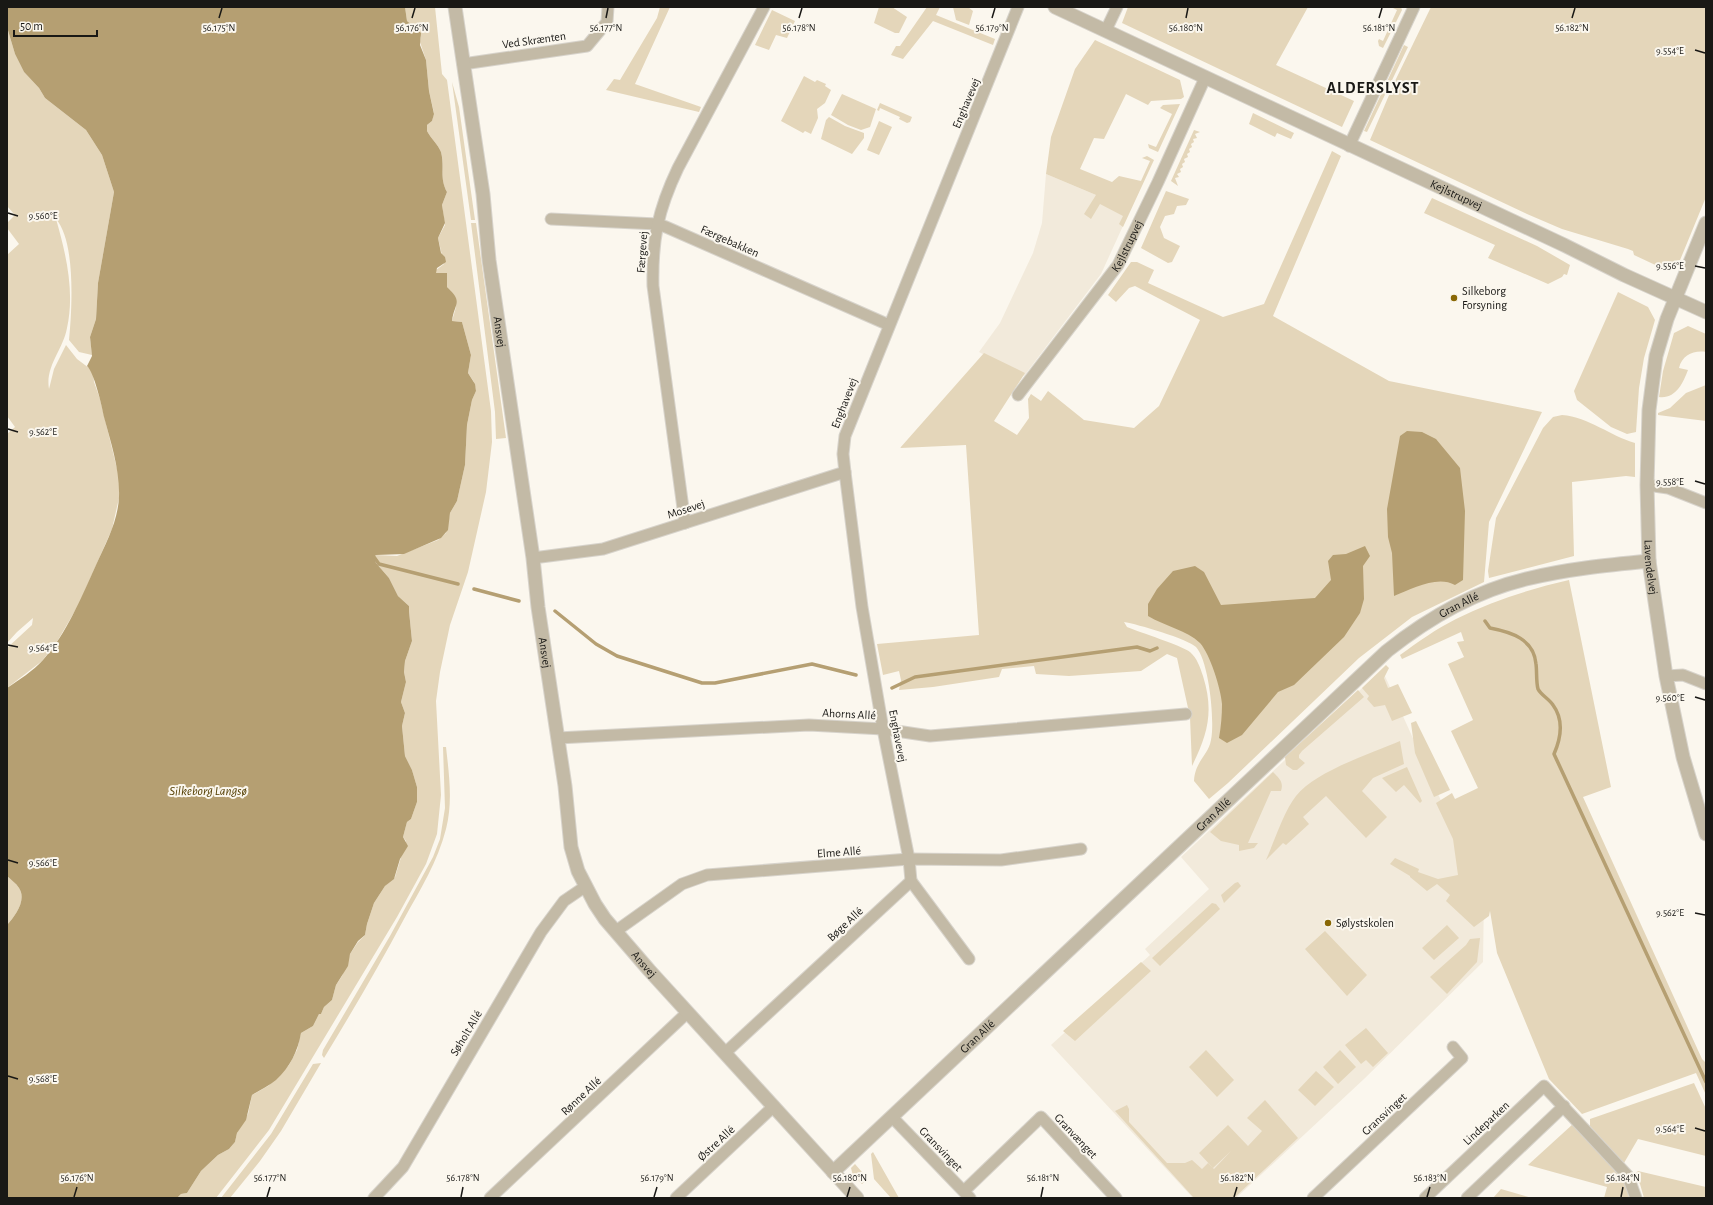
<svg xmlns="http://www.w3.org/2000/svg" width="1713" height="1205" viewBox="0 0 1713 1205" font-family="'Alegreya Sans',sans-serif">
	<rect width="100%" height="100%" fill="#fbf7ee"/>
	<path fill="#f2eadb" d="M1046,174L1096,195L1128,215L1101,274L1024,376L979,352L1000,323L1033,253L1042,223Z
		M1384,674L1484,896L1483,962L1364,1079L1236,1198H1193L1051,1045L1150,955L1145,949L1209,889L1181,857L1375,676Z"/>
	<path fill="#e4d6ba" d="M405,7H435L442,74L447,80L491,411L492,442L486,492L468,572L450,625L440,672L436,701L441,795L437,834L426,864L397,917L269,1130L216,1198H177L181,1194L187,1193L201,1171L218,1155L229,1149L235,1142L237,1133L248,1114L252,1095L268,1086L289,1065L297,1050L301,1033L313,1026L319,1014H321L324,1007L332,1000L336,985L342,976L350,954L358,942L365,935L367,924L374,903L385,886L395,877L406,841L403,837L407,822L411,819L417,802V787L412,770L405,756L402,726L405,713L401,702L406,682L404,672L405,661L412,641L409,611V606L398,596L389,578L376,563L374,557L376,555L397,556L438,540L446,533L450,513L457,501L465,465L467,425L472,400L476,391L474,382L468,373L471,355L462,322L452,321L456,307L451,291L447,287V274L436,273V270L444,264L438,238L445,225L442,205L447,192C439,178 445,167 441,152C438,144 431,139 427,131V125L432,121L434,113L429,91L426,60L420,42L421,37L407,21Z
		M660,7H670L635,84L701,107L699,112L606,90L614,79L620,80L657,18Z
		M879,7H892L907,17L899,33H895L874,23Z
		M927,7H940L936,15L995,39L993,45L933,21L903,59L891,55L896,46H900Z
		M953,7H968L973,11L969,25L956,20Z
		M1128,7H1308L1276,65L1354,101L1342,127L1122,23Z
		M1391,7H1401L1402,10L1383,48L1379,46L1378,41L1379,39L1383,41L1397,10Z
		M1431,7H1706V197L1678,265L1666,270L1634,255L1633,251L1628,249L1562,229L1527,214L1370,140L1395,81Z
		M772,10L795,21L787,38L776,35L769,50L755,45Z
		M7,27L15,54L24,72L39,88L45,98L86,130L102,155L114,192L98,283L96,319L90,337L92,355L79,352L69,340C72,310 76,242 56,219C66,254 75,292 67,328C63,350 45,366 49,389L54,369L66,345L77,359L93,371L94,382L100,399L119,477V498L112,529L79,604L58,640L42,661L7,688V648L32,625L33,618L17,632L7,643V434L15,427L7,416V255L19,244L7,228V223L15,215L7,206Z
		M1095,40L1180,80L1184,97L1181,99L1151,101L1148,105L1126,94L1104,139L1094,138L1080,169L1112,182L1119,176L1141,181L1150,161L1142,158L1147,156L1154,160L1123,227L1119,224L1123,216L1100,204L1091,219L1084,214L1096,195L1046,174L1051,137L1075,69Z
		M1404,45L1408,47L1367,132L1364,131Z
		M804,76L815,82L817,80L826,84L825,86L831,90L825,103L817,109L818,118L811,134L805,131L803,133L781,121Z
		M452,82L459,107L475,220H471Z
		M842,94L876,109L870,127L861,130L848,125L831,115Z
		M880,103L912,117L910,122L907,123L899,119L900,117L880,108L879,111L877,110Z
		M1180,104L1158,152L1149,148L1148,144L1156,147L1172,114L1160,108L1163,105Z
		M1253,113L1294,133L1291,139L1277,133L1275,137L1249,124Z
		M829,117L845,126L864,133V138L852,154L821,139L826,120Z
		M879,121L892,127L879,155L867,150Z
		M1194,130L1200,132L1195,134L1197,138L1193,139L1194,142L1191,144L1192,147L1189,149L1190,152L1187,154L1188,157L1184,159L1185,162L1182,164L1183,167L1180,169L1181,172L1177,174L1179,177L1175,178L1178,186L1171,181Z
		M1332,151L1341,156L1273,316L1389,381L1542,412L1489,522L1484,582L1412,617L1359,658L1228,783L1209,799L1194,781C1195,761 1208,756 1211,740C1215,721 1209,661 1196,647C1188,639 1137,624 1124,622L1127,627C1139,632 1183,646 1190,652C1197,658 1200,667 1203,676C1214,711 1208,734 1192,766L1190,717L1177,658L1167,654L1141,671L1069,676L1036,674L1034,666L1002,669L999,677L933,687L899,690L901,680L899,671L883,675L877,644L979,635L966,445L900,448L984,353L1025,373L994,421L1017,435L1029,418L1028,399L1031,394L1041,401L1048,391L1084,420L1134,428L1159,406L1200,320L1135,286L1129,288L1116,302L1108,295L1131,262H1137L1154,270L1148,283L1223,317L1264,304Z
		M1166,191L1189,199L1186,205L1177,206L1174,214L1165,216L1160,227L1164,238L1180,246L1172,262L1168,263L1141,248Z
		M1432,198L1537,246L1570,265L1567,275L1564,274L1562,277L1548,284L1488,258L1495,245L1424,213Z
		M471,223H476L506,438L496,439L495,412Z
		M1618,292L1648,307L1655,320L1644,358L1639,388L1636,432L1627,434L1611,427L1577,400L1574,391Z
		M1688,326L1706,334V352C1694,350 1682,355 1679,368L1688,370C1683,383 1676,399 1659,397L1663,371L1674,333Z
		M1706,385V421L1658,415V413L1670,408L1686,393Z
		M1562,415C1589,417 1610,436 1635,443V477L1626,476L1572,482L1574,556L1489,578L1488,571L1496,518L1543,428L1553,417Z
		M1569,580L1611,787L1583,797L1702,1059L1706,1063V1095L1696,1073L1582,1114L1549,1079L1497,953L1490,911L1489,916L1474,927L1446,901L1450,895L1437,884L1427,891L1410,877V876L1390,864L1395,858L1419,869L1418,872L1438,879L1458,875L1453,839L1436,803L1452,793L1455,799L1478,788L1451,731L1473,720L1448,664L1464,657L1457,642L1464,641L1461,632L1402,659L1400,655C1418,642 1436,629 1456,619C1492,601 1530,589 1569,580Z
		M1386,665L1389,668L1384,678L1388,688L1398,684L1412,713L1392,721L1385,705L1374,707L1367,699L1369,696L1362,688Z
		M1358,690L1364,697L1302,751L1299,755V758L1305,763L1297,770H1293L1286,765L1285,757Z
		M1416,721L1450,790L1434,797L1415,753L1411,723Z
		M1400,741L1404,764L1373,778L1362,791L1387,817L1366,838L1326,796L1303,817L1309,824L1286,845L1283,843L1266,860C1274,842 1284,811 1296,796C1316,771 1370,754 1400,741Z
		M443,747H446C449,774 453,802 446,829C438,861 420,890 404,919C379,966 352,1012 324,1058L322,1055L323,1050L390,936L433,857L440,839L445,808Z
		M1407,767L1422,801L1420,803L1404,785L1396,792L1382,778Z
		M1273,772C1279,778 1284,782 1281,791H1271L1248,843H1258L1254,848L1239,851V845L1221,841L1210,832Z
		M7,876C11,880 16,883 19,888C27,900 15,916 7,925Z
		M1238,882L1241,886L1224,903L1221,895L1235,883Z
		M1212,903L1216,904L1220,909L1160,966L1152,958Z
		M1447,925L1459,938L1434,960L1422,948Z
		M1325,931L1367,975L1347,996L1305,949Z
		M1480,938L1477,962L1447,994L1430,977L1466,945L1470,939Z
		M1141,962L1151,971L1075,1041L1063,1031Z
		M1366,1028L1388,1053L1373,1067L1366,1060L1361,1064L1345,1045Z
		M1206,1050L1234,1080L1217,1097L1189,1067Z
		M1340,1050L1356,1067L1338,1084L1323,1067Z
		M321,1063L281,1131L260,1161L230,1198H221L271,1134L313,1064Z
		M1316,1071L1334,1087L1315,1106L1298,1090Z
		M1694,1083L1706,1109V1156L1638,1139L1624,1163L1590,1126V1119Z
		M1265,1100L1298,1138L1234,1198H1194L1115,1111L1127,1105L1129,1109V1122L1167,1163H1185L1192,1160L1202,1169L1208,1163L1214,1169L1231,1151L1213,1168L1199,1153L1228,1125L1248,1146L1262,1131L1247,1118Z
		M1573,1124C1591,1144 1627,1172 1632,1198H1604L1607,1187L1528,1165Z
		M873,1152L899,1198H891L874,1179L871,1154Z
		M855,1164L868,1179L862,1184L853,1176L851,1168Z
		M1638,1171L1706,1187V1198H1644L1640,1184L1634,1175Z
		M1501,1189L1532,1198H1493Z"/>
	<path fill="#b59f72" d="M7,7H405L407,21L421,33L420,45L426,60L429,91L434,114L432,121L427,125V131C431,139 438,144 441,152C445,168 439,177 447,192L442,205L445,223L438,238L441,253L445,257L446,262L437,268L436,273H447V287C464,303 454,303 452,321L462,322L471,355L468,373L475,384L476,391L472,400L467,425L465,465L457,501L450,513L448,530L441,538L404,554L376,555L374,557L376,563L389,578L398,596L409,606V611L412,641L405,661L404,672L406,682L401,702L405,713L402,726L405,756L412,770L417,787V802L411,819L407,822L403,837L408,846L400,859L394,879L385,886L374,903L367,924L365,935L358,941L350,954L348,966L336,985L332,1000L324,1007L321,1014H319L313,1026L301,1033C298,1051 290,1067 276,1080C269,1086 260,1090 252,1095L246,1120L237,1133L235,1142L229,1149L218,1155L201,1171L187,1193L181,1194L177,1198H7V925C15,916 27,900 19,888C16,883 11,880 7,876V688C19,680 33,671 43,660C67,633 81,598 96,565C106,543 118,521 119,497C120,470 111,443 104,417C102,406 94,372 87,366L92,356L90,337L96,319L98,283L114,192L102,155L86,130L45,98L39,88L24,72L15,54L7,27Z
		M1407,431L1422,432L1436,439L1460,468L1465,511L1463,580L1455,585C1437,575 1412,589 1394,596L1392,553L1388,537L1387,509L1400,436Z
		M1365,546L1370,556L1363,566L1364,599L1360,613L1344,637L1294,685L1278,692L1242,735L1227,743L1219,738C1221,727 1222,715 1222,704C1221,689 1210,654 1200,643C1187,630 1164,626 1148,616V604L1157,589L1173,571L1195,566L1204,572L1221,605L1315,598L1331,580L1328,561L1333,555L1346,554Z"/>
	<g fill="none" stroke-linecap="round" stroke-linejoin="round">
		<path stroke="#b59f72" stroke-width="3.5" d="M374,557L379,564L458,584
			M474,589L519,601
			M555,611L596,644L617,656L702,683H715L812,664L856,675
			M1485,621L1490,628C1511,632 1534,639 1536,664C1537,671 1536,682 1538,689C1541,695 1549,699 1553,705C1564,720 1561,738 1554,754L1706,1082
			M892,688L915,677L1137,647L1150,651L1157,648"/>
		<defs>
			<g id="minor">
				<path d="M1106,30L1117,7"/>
				<path d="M463,64L587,46L607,22L608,7"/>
				<path d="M1349,146L1414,7"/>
				<path d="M551,219L657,224L666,227L889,325"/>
				<path id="s1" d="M1018,395L1118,265L1158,182L1205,78"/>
				<path d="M1647,485L1668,488L1706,503"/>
				<path d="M685,523L653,286C652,239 658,210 678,168L764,7"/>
				<path d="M533,558L603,549L845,472"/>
				<path d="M1666,676L1683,675L1706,684"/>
				<path d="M558,738L809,725L883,729L930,736L1186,714"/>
				<path d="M911,881L909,859L883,729L862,607L845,472L843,454L845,436L1018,7"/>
				<path d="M616,931L682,884L707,875L909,859L1001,860L1081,849"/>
				<path d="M726,1052L911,881L969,959"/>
				<path d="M892,1117L970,1198"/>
				<path d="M964,1191L1041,1117L1116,1198"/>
				<path d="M374,1198L403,1167L541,932L564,901L586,886"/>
				<path d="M490,1198L688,1012"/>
				<path d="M676,1198L774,1106"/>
				<path d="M1313,1198L1462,1058L1453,1047"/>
				<path d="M1425,1198L1544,1086L1628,1176L1636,1198"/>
				<path d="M1467,1198L1564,1106"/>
			</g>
			<g id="tertiary">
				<path id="s2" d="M455,7L483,194L489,260L533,558L538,607L565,786L571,847L578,871L595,904L605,919L649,970L857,1198"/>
				<path id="s3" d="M1055,7L1564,245L1624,275L1706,312"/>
				<path id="s4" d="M1706,223L1667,319L1656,356L1649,410L1647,485L1649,561L1666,676L1683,757L1706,834"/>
				<path id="s5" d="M833,1172L1387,651C1427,619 1476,591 1526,579C1567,569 1608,565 1649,561"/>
			</g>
		</defs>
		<use href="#minor" stroke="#d7d3cb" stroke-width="13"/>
		<use href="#tertiary" stroke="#d7d3cb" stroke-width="15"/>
		<use href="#minor" stroke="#c3baa6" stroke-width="11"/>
		<use href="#tertiary" stroke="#c3baa6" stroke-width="13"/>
	</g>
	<path fill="none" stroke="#191815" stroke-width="1.5" d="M219,18L222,8M412,18L415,8M606,18L608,8M799,18L802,8M992,18L995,8M1186,18L1188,8M1379,18L1382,8M1572,18L1575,8M1695,50L1705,53M8,213L18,216M1695,266L1705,268M8,429L18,432M1695,481L1705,484M8,645L18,647M1695,697L1705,700M8,860L18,863M1695,913L1705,915M8,1076L18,1079M1695,1128L1705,1131M74,1197L77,1187M267,1197L270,1187M461,1197L463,1187M654,1197L657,1187M847,1197L850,1187M1041,1197L1043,1187M1234,1197L1237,1187M1427,1197L1430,1187M1621,1197L1623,1187"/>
	<g fill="#896704" stroke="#fbf7ee" stroke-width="1.5">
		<circle cx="1454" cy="298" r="4"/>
		<circle cx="1328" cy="923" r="4"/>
	</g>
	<g text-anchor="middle" stroke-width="4" stroke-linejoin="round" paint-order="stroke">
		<g font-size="12" fill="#191815" stroke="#fbf7ee">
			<text transform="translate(534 40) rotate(-8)" y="4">Ved Skrænten</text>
			<text transform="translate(966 103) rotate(-67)" y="4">Enghavevej</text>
			<text dy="4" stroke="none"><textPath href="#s3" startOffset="443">Kejlstrupvej</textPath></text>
			<text transform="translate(730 241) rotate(24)" y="4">Færgebakken</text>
			<text dy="4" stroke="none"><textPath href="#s1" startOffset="185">Kejlstrupvej</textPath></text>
			<text transform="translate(642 252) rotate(-86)" y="4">Færgevej</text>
			<text dy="4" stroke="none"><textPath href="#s2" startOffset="328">Ansvej</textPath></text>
			<text transform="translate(844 403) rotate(-69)" y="4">Enghavevej</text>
			<text transform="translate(686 509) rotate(-18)" y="4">Mosevej</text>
			<text dy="4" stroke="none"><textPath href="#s4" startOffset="354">Lavendelvej</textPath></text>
			<text dy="4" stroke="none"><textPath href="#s5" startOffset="846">Gran Allé</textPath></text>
			<text dy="4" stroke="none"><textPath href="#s2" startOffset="652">Ansvej</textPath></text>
			<text transform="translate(849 714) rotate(3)" y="4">Ahorns Allé</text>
			<text transform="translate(898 736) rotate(79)" y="4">Enghavevej</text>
			<text dy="4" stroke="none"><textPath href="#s5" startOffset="522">Gran Allé</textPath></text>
			<text transform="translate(839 852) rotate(-4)" y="4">Elme Allé</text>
			<text transform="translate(845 924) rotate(-43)" y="4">Bøge Allé</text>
			<text dy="4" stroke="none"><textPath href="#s2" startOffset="988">Ansvej</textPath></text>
			<text transform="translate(466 1033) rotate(-59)" y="4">Søholt Allé</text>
			<text dy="4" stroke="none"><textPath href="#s5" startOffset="198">Gran Allé</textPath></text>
			<text transform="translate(581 1096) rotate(-43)" y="4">Rønne Allé</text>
			<text transform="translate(1384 1114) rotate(-43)" y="4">Gransvinget</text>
			<text transform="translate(1486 1123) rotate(-43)" y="4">Lindeparken</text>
			<text transform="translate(1076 1136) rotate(47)" y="4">Granvænget</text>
			<text transform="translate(716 1143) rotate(-43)" y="4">Østre Allé</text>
			<text transform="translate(941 1149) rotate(46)" y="4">Gransvinget</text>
		</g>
		<g font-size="12" fill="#191815" stroke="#fbf7ee" text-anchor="start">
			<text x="1462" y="295">Silkeborg<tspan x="1462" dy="14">Forsyning</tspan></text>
			<text x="1336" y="927">Sølystskolen</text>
		</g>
		<g font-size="13" font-style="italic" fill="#533d00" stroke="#fbf7ee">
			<text x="208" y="795">Silkeborg Langsø</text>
		</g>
		<g font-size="16" font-weight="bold" letter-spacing="1" fill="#191815" stroke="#fbf7ee">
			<text x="1373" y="93">ALDERSLYST</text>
		</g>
	</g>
	<g font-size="10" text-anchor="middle" fill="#191815" stroke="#fbf7ee" stroke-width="4" stroke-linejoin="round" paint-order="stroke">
		<text x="219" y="31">56.175°N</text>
		<text x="412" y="31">56.176°N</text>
		<text x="606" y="31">56.177°N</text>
		<text x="799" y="31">56.178°N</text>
		<text x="992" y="31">56.179°N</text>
		<text x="1186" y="31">56.180°N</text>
		<text x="1379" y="31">56.181°N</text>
		<text x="1572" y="31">56.182°N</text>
		<text x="1670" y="54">9.554°E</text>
		<text x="43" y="219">9.560°E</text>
		<text x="1670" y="269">9.556°E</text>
		<text x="43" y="435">9.562°E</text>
		<text x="1670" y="485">9.558°E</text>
		<text x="43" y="651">9.564°E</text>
		<text x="1670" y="701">9.560°E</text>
		<text x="43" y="866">9.566°E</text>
		<text x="1670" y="916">9.562°E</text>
		<text x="43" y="1082">9.568°E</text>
		<text x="1670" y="1132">9.564°E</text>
		<text x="77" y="1181">56.176°N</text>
		<text x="270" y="1181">56.177°N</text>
		<text x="463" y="1181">56.178°N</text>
		<text x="657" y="1181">56.179°N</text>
		<text x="850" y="1181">56.180°N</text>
		<text x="1043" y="1181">56.181°N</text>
		<text x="1237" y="1181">56.182°N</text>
		<text x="1430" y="1181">56.183°N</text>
		<text x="1623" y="1181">56.184°N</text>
	</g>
	<rect width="1713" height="1205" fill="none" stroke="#191815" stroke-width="16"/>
	<path d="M14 30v6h83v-6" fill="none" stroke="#191815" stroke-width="2"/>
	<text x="20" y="30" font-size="12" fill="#191815" stroke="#fbf7ee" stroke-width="3" paint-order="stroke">50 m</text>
</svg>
